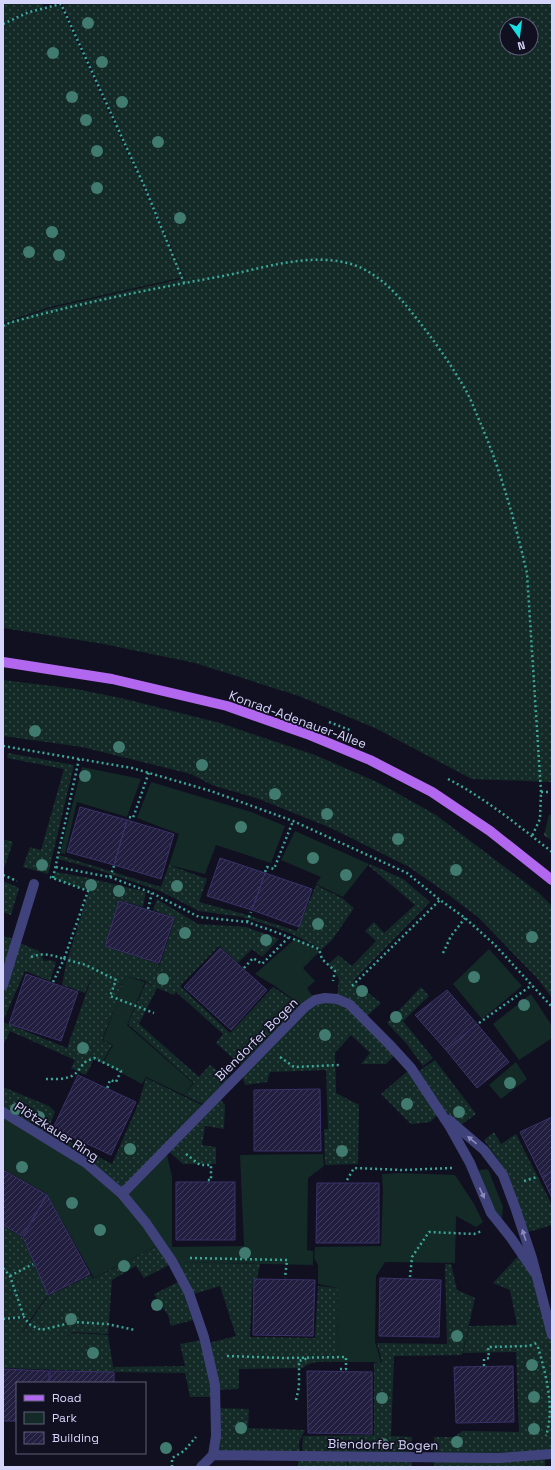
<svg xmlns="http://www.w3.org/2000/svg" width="555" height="1470" viewBox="0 0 555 1470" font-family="'Space Grotesk',sans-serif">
	<defs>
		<pattern id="grass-dots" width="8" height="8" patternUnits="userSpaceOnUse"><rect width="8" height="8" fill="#132a27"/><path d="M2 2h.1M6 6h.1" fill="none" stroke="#344847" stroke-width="1.8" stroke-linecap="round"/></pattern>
		<pattern id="forest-firs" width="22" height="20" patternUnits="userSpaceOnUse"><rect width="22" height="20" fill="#132a27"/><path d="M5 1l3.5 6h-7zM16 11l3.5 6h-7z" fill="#344847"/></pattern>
		<pattern id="building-hatch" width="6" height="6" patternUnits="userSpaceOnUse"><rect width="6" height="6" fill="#221e3f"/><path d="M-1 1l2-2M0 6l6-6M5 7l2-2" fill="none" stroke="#413e5c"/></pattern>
	</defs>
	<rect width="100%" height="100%" fill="#111021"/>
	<path fill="url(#grass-dots)" fill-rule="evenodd" d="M3,3H42L44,8L29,11L3,23Z
		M62,3H552V782L472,779L377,729L299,696L195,663L104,644L3,628V324L51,308L185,278ZM507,24H531V48H507Z
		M60,5L184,277L50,307L3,323V24L29,12Z
		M3,680L76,689L125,699L220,723L315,755L379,783L436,815L539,893L552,906V998L538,979L479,918L445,892L409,867L331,828L259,799L212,785L191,774L82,747L3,736Z
		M8,753L74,765L48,874L23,867L30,847L41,850L64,769L7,758Z
		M3,839L13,842L3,871Z
		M59,855L161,887L169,865L207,879L199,902L240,913L297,931L316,885L342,898L354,908L332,940L320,951L319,948L292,934L271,926L243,917L199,911L160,891L92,868L58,859Z
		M370,864L403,879L430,902L353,981L381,1003L365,1018L337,999L339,978L328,965L338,955L352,966L376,941L365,931L374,922L384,933L415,905L369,866Z
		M56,872L89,878L146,892L143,907L119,900L104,946L159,964L157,970L160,964L175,918L153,910L157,899L198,924L246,927L279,939L262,957L252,949L238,963L219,946L180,986L230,1033L273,987L304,1007L244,1068L216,1043L223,1034L176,992L174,995L157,988L139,1024L199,1077L210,1065L231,1081L207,1106L184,1095L194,1083L128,1024L146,982L154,987L146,981L126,976L123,985L116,982L123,986L102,1040L112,1045L102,1063L94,1059L86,1075L71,1068L75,1060L10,1031L3,1046V1022L67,1048L94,971L85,993L62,985L66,964L89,891L53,878Z
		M3,881L19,888L11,915L3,912Z
		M3,936L17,940L3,984Z
		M17,942L39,951L44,961L50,960L56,962L50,981L25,971L3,1021V987Z
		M421,987L429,996L403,1021L433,1058L423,1066L406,1043L387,1023Z
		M315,1001L348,1005L397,1053L386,1064H361L370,1053L351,1035L326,1063L335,1053L336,1093L359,1105L358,1164L325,1165L324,1129H328L326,1070L270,1072L267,1082L245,1085L241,1073L255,1059L260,1062L256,1058Z
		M435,1060L476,1114L458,1127L445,1115L415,1074Z
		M410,1069L441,1112L430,1122L411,1124L381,1094Z
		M146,1078L206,1107L122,1193L3,1112V1087L49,1106L55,1112L48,1130L112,1164L139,1102Z
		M218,1097L225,1105L224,1129L205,1126L202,1145L216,1147V1164H183L166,1149Z
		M494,1132L501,1144L516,1134L552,1205V1225L525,1233L499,1161L484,1140Z
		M3,1226L22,1237L48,1295L28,1322L24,1317L3,1319Z
		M160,1244L173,1263L144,1278L136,1266L112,1280L108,1334L73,1332L65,1338L73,1333L108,1335L114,1372L3,1368V1320L24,1318L28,1323L20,1336L48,1296L91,1275L93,1279Z
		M521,1253L536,1277L552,1337V1453L434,1456V1437H454L462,1431L519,1432L516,1352L538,1348L516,1352L463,1353L469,1326L517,1325L510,1290L493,1283Z
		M174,1262L260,1264L257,1278L253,1279L250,1337L315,1338L318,1286L338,1288L337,1362C325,1362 311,1360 303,1368L239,1369V1389L216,1390L205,1344L236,1336L220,1286L191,1295Z
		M445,1264H451L457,1290L475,1298L462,1355L394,1356L391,1436L412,1437V1456L302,1452L303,1436L374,1435V1363L382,1362L377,1343L447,1344Z
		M182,1280L197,1319L171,1326L168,1315L154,1294Z
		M203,1340L215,1397H190L185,1373L115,1372L114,1367L185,1366L180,1344Z
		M217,1408L249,1409L248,1428L305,1430L299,1442L300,1455L214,1454Z
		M298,1456L347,1457V1467H298Z
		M545,1456V1467H434V1457Z
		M348,1457L412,1458V1467H348Z"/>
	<path fill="url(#forest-firs)" d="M552,814V841L544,835L549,815Z"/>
	<path fill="#132a27" d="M82,767L141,779L127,817L77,802L65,854L60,853Z
		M151,782L251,812L285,826L271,863L216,845L205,874L169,865L179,834L137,818Z
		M295,831L369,864L343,897L316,884L321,877L281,860Z
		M296,938L318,949L319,952L303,968L315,981L307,988L315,1000L304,1007L275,986L255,974Z
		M489,949L522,986L482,1019L453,984Z
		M126,976L145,982L127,1025L193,1083L184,1095L146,1077L142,1084L103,1063L113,1045L103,1040Z
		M531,994L552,1026V1038L519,1060L493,1024Z
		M516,1062L527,1079L501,1099L489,1085Z
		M3,1113L85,1163L122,1195L160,1244L94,1278L47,1194L3,1169Z
		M166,1150L172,1177V1247L244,1246L240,1155L323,1154L324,1166L308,1178L307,1250L313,1251V1265L173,1262L123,1194Z
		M488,1169L503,1207L502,1220C490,1204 483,1191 479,1170Z
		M400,1173L455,1175L474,1204L483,1222L476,1227L456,1216L455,1263L385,1262L376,1276L375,1342L381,1362H337L338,1288L318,1284V1265L314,1258L315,1247L381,1246L383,1191L382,1174Z"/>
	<path fill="url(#building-hatch)" stroke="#393269" d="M80,807L127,820L114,865L67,852Z
		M127,820L174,834L161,879L114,865Z
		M220,858L265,873L252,910L207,896Z
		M265,873L312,889L299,927L252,910Z
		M119,901L174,918L159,963L105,946Z
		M220,948L267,990L231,1030L184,987Z
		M26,974L78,992L61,1041L9,1024Z
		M447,990L477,1024L446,1050L415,1015Z
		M477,1024L509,1062L477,1088L446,1050Z
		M78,1075L136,1102L111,1155L53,1128Z
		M320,1089L321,1151H254V1090Z
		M552,1117V1172L542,1177L520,1132Z
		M3,1170L47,1195L22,1236L3,1225Z
		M552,1172V1198L542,1177Z
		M176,1182H235V1240H176Z
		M317,1183H379V1243H316Z
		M47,1195L90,1274L48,1295L23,1237Z
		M380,1278L441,1280L439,1337L379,1336Z
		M254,1279L315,1280L313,1336L253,1335Z
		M513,1366L514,1422L456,1423L454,1367Z
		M3,1369L49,1371V1383H17V1421H3Z
		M50,1371L114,1372V1383H50Z
		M307,1371L372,1372V1434L308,1433Z"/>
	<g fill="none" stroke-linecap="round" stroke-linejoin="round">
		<path stroke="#3ba799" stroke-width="2.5" stroke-dasharray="2 3" stroke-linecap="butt" d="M3,24L29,12L61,4L146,190L184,283
			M3,326L9,323C79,303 151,289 223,276C265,268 309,252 351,264C381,273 402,300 421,324C437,345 452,366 465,389C471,399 475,411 480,422C501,471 515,522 527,573L541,792L540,819L532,836
			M329,722L350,730
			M3,746L132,768L211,791L293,821L407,873L440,900L465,918L494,944L552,1007
			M448,779C485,798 519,826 552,852
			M541,792H552
			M129,817L133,818L149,772
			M56,867L110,877L152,893L199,917L247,922L273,931L319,949L322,959L335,971L333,981
			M265,872L267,867L274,869L293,821
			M3,875L17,881
			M110,877L114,866
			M53,878L79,759
			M148,909L152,893
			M247,922L251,912
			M443,953L451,936L465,918
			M31,957C43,952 52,955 64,959L88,891L50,877
			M244,968L253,958L262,964L289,937
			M53,982L64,959L86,965L116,980L110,996L154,1013
			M352,986L440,900
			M479,1023L532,985
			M280,1057L294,1067L340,1065
			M46,1079C56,1079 70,1080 77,1072C85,1063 81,1063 94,1058L121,1071L116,1082L110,1080L107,1089
			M186,1154L200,1165H211V1180H207V1182
			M347,1180L354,1168L403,1170L452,1168
			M524,1181L537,1177
			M190,1258L287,1260L285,1278
			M3,1268L10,1276L24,1317
			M10,1276L33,1264
			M410,1277L412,1257L429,1232L474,1234L482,1231
			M3,1319L24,1317L29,1324L41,1330L74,1322L107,1324L135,1330
			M538,1347C546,1375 555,1408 546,1436
			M227,1356L284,1358L346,1357V1369H339
			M484,1366V1359L489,1358L488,1347L529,1346L537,1343
			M296,1400L299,1387V1361L309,1358
			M172,1467V1458L184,1451L196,1437"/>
		<path stroke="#40427b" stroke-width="10" d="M3,985L34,884
			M3,1112L86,1163L122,1194L146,1223L172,1261L189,1293L204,1337L215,1385L216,1436L213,1455L201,1467
			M449,1120L484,1150L503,1175L515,1207L532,1258L552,1335
			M122,1194L305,1007L315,1000L325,998L337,999L349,1004L389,1044L411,1068L450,1127L470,1163L491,1213L511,1238L537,1276
			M213,1455L499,1458L552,1454"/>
		<path stroke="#b267ef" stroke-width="10" d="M3,662L112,679L227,706L307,734L370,760L432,792L490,831L552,880"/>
	</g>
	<g fill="#417b70">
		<circle cx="88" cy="23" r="6"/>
		<circle cx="53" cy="53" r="6"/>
		<circle cx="102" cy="62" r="6"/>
		<circle cx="72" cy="97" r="6"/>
		<circle cx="122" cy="102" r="6"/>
		<circle cx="86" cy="120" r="6"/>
		<circle cx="158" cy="142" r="6"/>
		<circle cx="97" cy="151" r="6"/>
		<circle cx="97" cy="188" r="6"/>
		<circle cx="180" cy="218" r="6"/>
		<circle cx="52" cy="232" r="6"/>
		<circle cx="29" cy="252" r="6"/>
		<circle cx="59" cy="255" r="6"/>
		<circle cx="35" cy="731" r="6"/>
		<circle cx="119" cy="747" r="6"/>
		<circle cx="202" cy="765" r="6"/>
		<circle cx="85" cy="776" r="6"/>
		<circle cx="275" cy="794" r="6"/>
		<circle cx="327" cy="814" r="6"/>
		<circle cx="241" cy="827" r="6"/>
		<circle cx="398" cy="839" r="6"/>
		<circle cx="313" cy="858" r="6"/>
		<circle cx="42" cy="865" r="6"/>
		<circle cx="456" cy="870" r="6"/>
		<circle cx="346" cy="875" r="6"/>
		<circle cx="91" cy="885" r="6"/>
		<circle cx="177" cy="886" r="6"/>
		<circle cx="119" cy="891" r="6"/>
		<circle cx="318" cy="924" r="6"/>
		<circle cx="185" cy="933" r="6"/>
		<circle cx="532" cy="937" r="6"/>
		<circle cx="266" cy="940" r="6"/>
		<circle cx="474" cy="977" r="6"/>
		<circle cx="163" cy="979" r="6"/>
		<circle cx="362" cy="991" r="6"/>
		<circle cx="524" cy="1005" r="6"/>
		<circle cx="396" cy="1017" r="6"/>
		<circle cx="325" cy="1035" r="6"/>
		<circle cx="83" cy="1048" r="6"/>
		<circle cx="510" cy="1083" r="6"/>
		<circle cx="407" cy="1104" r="6"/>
		<circle cx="16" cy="1109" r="6"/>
		<circle cx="459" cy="1112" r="6"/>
		<circle cx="39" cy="1117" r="6"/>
		<circle cx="130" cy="1149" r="6"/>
		<circle cx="342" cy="1151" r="6"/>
		<circle cx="22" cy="1167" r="6"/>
		<circle cx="72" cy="1203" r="6"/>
		<circle cx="100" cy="1230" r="6"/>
		<circle cx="245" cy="1253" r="6"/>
		<circle cx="124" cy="1266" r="6"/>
		<circle cx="157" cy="1305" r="6"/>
		<circle cx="71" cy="1319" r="6"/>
		<circle cx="457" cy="1336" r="6"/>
		<circle cx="93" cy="1353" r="6"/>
		<circle cx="532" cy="1365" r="6"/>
		<circle cx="534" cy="1397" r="6"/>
		<circle cx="382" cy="1398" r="6"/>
		<circle cx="241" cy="1428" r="6"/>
		<circle cx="534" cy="1429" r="6"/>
		<circle cx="457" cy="1442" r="6"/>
		<circle cx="383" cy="1444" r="6"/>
		<circle cx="166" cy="1448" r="6"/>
	</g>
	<defs><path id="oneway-solid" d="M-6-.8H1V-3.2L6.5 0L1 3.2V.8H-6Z"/></defs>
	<g fill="#8a8bba">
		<use href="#oneway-solid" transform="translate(472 1140) rotate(-140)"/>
		<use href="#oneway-solid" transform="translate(482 1193) rotate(65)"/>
		<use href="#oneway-solid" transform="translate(524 1235) rotate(-108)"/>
	</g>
	<g text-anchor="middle" stroke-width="3.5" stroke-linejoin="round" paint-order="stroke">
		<g font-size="13" fill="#d5d4fa" stroke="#111021">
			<text transform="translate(298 719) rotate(20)" y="5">Konrad-Adenauer-Allee</text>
			<text transform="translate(256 1039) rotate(-45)" y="5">Biendorfer Bogen</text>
			<text transform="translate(57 1131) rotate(33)" y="5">Plötzkauer Ring</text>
			<text transform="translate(383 1444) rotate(1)" y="5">Biendorfer Bogen</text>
		</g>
	</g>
	<rect width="555" height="1470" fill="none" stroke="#d5d4fa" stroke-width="8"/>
	<rect x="16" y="1382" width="130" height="72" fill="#111021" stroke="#5f5e78"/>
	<rect x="24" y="1395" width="20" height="6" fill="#b267ef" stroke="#5f5e78"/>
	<text x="52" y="1402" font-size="12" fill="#d5d4fa">Road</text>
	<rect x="24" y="1412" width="20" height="12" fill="#132a27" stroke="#5f5e78"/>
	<text x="52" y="1422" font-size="12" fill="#d5d4fa">Park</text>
	<rect x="24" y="1432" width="20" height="12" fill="url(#building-hatch)" stroke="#5f5e78"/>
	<text x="52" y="1442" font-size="12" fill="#d5d4fa">Building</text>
	<g transform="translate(519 36) rotate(166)"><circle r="19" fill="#111021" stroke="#5f5e78"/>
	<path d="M0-3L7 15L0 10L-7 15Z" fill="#18dde2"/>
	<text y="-6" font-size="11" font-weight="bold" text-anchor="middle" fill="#d5d4fa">N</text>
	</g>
</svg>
